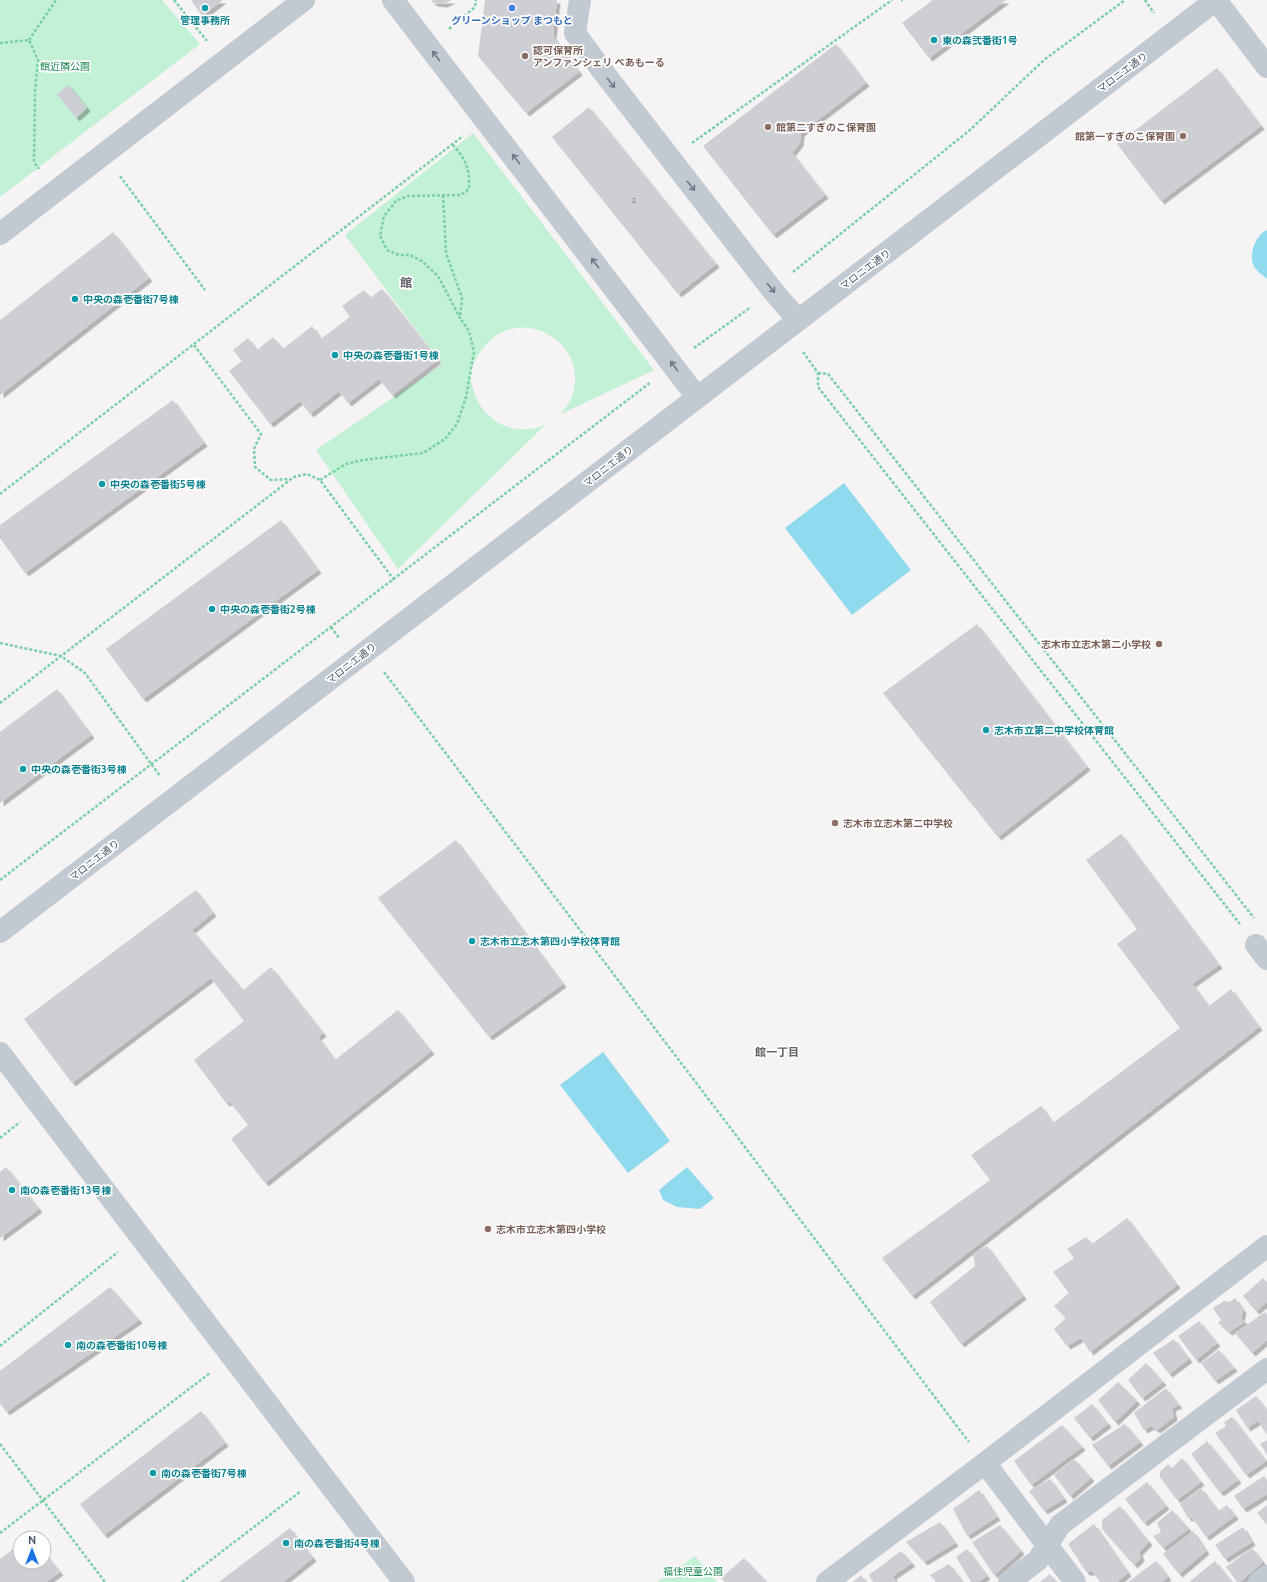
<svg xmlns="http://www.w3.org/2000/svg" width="1267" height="1582" viewBox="0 0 1267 1582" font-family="Ubuntu,'Noto Sans JP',sans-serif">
	<defs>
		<filter id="shadow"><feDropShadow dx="3.5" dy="3.5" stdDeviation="0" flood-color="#0004"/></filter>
	</defs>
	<rect width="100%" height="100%" fill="#f5f3f3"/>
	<path fill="#c3f1d5" d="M0,0H162L200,44L0,197Z
		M473,133L654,370L561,414C564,409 569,404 571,399C594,342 516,299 481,351C476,357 471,368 470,376C470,380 472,384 473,388C479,414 502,432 529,429C535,429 541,426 546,424L398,569L316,450L442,364L345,235Z
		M695,1556L717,1582H657Z"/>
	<path fill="#90daee" d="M1267,230V279C1263,275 1256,271 1254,266C1248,255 1256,234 1267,230Z
		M844,483L911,570L852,615L785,528Z
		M603,1052L670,1141L628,1173L560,1085Z
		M687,1167L714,1198L700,1209L677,1207L663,1200L659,1190Z"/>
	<path fill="#cdcfd5" filter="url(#shadow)" d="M191,0H223L202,16Z
		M431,0H452L444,4L434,3Z
		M485,0H557L553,36L579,72L526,113L478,56Z
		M933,0H1006L929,58L902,23Z
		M836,44L866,83L801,133L800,143L792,153L825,195L773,235L703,146Z
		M1217,68L1261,126L1161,201L1117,144Z
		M69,85L87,108L76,118L57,94Z
		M589,107L716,264L678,294L552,137Z
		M113,232L149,278L0,395V320Z
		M382,289L438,360L392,395L379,379L348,403L339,391L310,414L300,401L270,424L229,371L242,361L233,350L248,338L257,350L273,337L283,349L312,326L321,339L350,317L342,306L364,290L370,298Z
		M173,400L204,443L25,573L0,538V525Z
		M281,520L318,570L143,699L106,649Z
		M977,624L1087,767L998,837L883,693Z
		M57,689L91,735L0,803V732Z
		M1121,834L1219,965L1192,984L1209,1006L1231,989L1259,1027L912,1296L882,1258L990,1180L971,1155L1041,1106L1053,1123L1180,1028L1117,944L1137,929L1086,860Z
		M456,840L563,984L489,1037L378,898Z
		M196,890L213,913L192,930L243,990L271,967L323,1033L318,1037L335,1060L398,1010L431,1051L265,1183L231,1139L248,1125L230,1102L226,1103L194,1060L244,1021L211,978L72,1083L24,1019Z
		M6,1167L39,1209L0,1238V1172Z
		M1127,1218L1177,1285L1090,1352L1081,1338L1067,1346L1054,1329L1066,1318L1054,1306L1069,1293L1053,1272L1074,1258L1067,1249L1086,1237L1092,1244Z
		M987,1246L1023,1296L961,1344L930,1302L975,1266L973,1254Z
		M1263,1278L1267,1283V1302L1256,1311L1243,1296Z
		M110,1287L139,1320L6,1412L0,1403V1371Z
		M1235,1298L1243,1310L1241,1318L1245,1322L1229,1332L1218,1323L1221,1320L1213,1308L1224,1301L1229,1302Z
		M1265,1312L1267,1315V1340L1252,1353L1235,1333Z
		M1199,1321L1217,1343L1196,1360L1178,1336Z
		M1174,1339L1189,1359L1169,1374L1153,1353Z
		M1219,1350L1234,1368L1215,1381L1201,1363Z
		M1146,1363L1163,1382L1142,1398L1128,1380Z
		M1118,1382L1137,1401L1115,1422L1098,1400Z
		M1166,1388L1179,1405L1172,1408L1174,1417L1157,1430L1151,1426L1144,1430L1134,1413Z
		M1256,1396L1267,1411V1435L1258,1421L1247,1428L1236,1410Z
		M1092,1404L1108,1424L1090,1438L1074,1418Z
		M201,1411L225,1443L104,1535L80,1504Z
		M1232,1417L1266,1461L1246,1475L1215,1433L1226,1426L1224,1422Z
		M1125,1424L1140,1442L1108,1466L1092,1445Z
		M1062,1425L1082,1447L1031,1485L1014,1461Z
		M1267,1440V1455L1260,1444Z
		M1207,1441L1238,1480L1220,1493L1191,1454Z
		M1182,1458L1201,1482L1177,1500L1160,1477V1472L1168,1464L1172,1468Z
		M1074,1459L1091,1478L1070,1496L1054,1475Z
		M1264,1476L1267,1480V1494L1243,1509L1234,1496Z
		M1050,1479L1064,1499L1044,1511L1029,1491Z
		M1147,1482L1166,1506L1144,1523L1125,1499Z
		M1201,1488L1218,1511L1227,1505L1235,1516L1206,1537L1192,1517L1188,1518L1180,1504Z
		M979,1490L997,1517L967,1536L953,1509Z
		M1267,1505V1525L1257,1513Z
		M1120,1506L1149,1542L1139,1552L1141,1558L1134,1565L1102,1529V1520Z
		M1172,1510L1189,1529L1163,1548L1153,1536L1161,1532L1157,1523Z
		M940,1522L955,1543L924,1562L906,1542Z
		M1094,1524L1128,1573L1117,1582H1100L1093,1572H1086L1068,1544Z
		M1000,1525L1021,1551L994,1575L972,1542Z
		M1243,1527L1252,1542L1225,1559L1215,1545Z
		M290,1528L313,1558L283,1582H219Z
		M1193,1531L1206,1551L1179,1574L1163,1554Z
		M20,1544V1562H44V1552L60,1572L46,1582H0V1559Z
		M1252,1548L1263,1562L1240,1582H1237L1226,1567Z
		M967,1549L987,1576L978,1582H971L956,1557Z
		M901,1551L912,1563L893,1576L896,1582H873L869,1575Z
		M744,1558L767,1582H725L721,1578Z
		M1156,1561L1168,1577L1161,1582H1128Z
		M1215,1561L1232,1582H1191L1190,1581Z
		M949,1564L963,1582H936L930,1575Z
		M1050,1574L1056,1582H1040Z
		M861,1575L866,1582H853Z"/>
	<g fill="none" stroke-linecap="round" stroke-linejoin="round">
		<path stroke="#7ad0a6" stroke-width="2.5" stroke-dasharray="3 2" stroke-linecap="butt" d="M174,0L207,41
			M901,0H903
			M1145,0L1154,13
			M449,29L475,7L476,0
			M29,40L56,0
			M0,43L29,40L38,60L35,91L34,162L39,169
			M692,143L892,0
			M120,176L205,290
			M443,195L446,253L462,298L460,318L438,276L422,261L410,255H399L387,250L380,236L384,216L396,201L408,196L461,195L469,189C470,169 466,160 453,145
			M793,272L970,130L1044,60L1125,0
			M194,345L261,434L254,449L255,467L271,480L290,479
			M694,348L751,307
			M803,352L818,373V387L1240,924
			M818,373L828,374L1254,918
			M320,480L346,464L363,460L423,453L445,439L457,424L466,397L474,352L469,331L460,318
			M0,494L463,136
			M331,627L339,638
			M0,643L61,656L85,673L160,776
			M384,672L969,1442
			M0,703L294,477L307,474L320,480L394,580
			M0,880L651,382
			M0,1138L20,1122
			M0,1346L118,1252
			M0,1444L105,1582
			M0,1533L210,1373
			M182,1582L301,1491"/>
		<path stroke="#c1cad2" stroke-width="22" d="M393,0L697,397
			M580,0L575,33L601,69L773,291L798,320
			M1216,0L1267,67
			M1256,945L1267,959
			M0,1053L404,1582
			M985,1463L1075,1582
			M827,1582L985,1463L1267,1246
			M1009,1582L1038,1560L1060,1525L1267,1369
			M1259,1582L1267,1576"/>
		<path stroke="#c1cad2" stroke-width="22" d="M0,234L304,0
			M0,932L1216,0"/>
	</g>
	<defs><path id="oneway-shaft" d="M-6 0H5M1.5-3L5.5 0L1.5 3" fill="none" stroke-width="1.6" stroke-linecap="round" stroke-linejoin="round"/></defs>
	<g stroke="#6e7983">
		<use href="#oneway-shaft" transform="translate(436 56) rotate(-127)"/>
		<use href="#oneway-shaft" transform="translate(611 83) rotate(52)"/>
		<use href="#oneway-shaft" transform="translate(516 159) rotate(-127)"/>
		<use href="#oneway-shaft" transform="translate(691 186) rotate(52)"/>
		<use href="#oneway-shaft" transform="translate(595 263) rotate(-127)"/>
		<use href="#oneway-shaft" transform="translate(771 288) rotate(51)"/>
		<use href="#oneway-shaft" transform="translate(674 366) rotate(-127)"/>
	</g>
	<g fill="#0f9aa8" stroke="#fff" stroke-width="1.5">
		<circle cx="205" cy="8" r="4"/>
		<circle cx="934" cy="40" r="4"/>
		<circle cx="75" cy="299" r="4"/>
		<circle cx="335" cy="355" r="4"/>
		<circle cx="102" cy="484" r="4"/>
		<circle cx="212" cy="609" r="4"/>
		<circle cx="986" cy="730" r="4"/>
		<circle cx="23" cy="769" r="4"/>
		<circle cx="472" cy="941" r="4"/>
		<circle cx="12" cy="1190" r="4"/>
		<circle cx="68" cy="1345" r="4"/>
		<circle cx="153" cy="1473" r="4"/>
		<circle cx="286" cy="1543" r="4"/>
	</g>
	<circle fill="#3f7fe0" stroke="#fff" stroke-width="1.5" cx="512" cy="8" r="4"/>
	<g fill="#8d6e63" stroke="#fff" stroke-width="1.5">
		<circle cx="525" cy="56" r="4"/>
		<circle cx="768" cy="127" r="4"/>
		<circle cx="1183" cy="136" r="4"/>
		<circle cx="1159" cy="644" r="4"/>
		<circle cx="835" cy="823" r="4"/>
		<circle cx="488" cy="1229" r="4"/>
	</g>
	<g text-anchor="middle" stroke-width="3.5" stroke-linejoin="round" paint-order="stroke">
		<g font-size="8" fill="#6b747e">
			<text x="634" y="203">2</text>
		</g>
		<g font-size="10" font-weight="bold" fill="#0d838f" stroke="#fff" text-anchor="start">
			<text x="205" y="24" text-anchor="middle">管理事務所</text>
			<text x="942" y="44">東の森弐番街1号</text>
			<text x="83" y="303">中央の森壱番街7号棟</text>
			<text x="343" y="359">中央の森壱番街1号棟</text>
			<text x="110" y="488">中央の森壱番街5号棟</text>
			<text x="220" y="613">中央の森壱番街2号棟</text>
			<text x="994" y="734">志木市立第二中学校体育館</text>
			<text x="31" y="773">中央の森壱番街3号棟</text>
			<text x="480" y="945">志木市立志木第四小学校体育館</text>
			<text x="20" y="1194">南の森壱番街13号棟</text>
			<text x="76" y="1349">南の森壱番街10号棟</text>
			<text x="161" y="1477">南の森壱番街7号棟</text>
			<text x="294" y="1547">南の森壱番街4号棟</text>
		</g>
		<g font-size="10" font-weight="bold" fill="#366cbe" stroke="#fff">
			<text x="512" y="24">グリーンショップ まつもと</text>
		</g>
		<g font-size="10" font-weight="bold" fill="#785e54" stroke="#fff" text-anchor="start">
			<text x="533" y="54">認可保育所<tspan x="533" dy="12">アンファンシェリ ぺあもーる</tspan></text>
			<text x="776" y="131">館第二すぎのこ保育園</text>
			<text x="1175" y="140" text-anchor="end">館第一すぎのこ保育園</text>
			<text x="1151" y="648" text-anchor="end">志木市立志木第二小学校</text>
			<text x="843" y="827">志木市立志木第二中学校</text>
			<text x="496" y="1233">志木市立志木第四小学校</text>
		</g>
		<g font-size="10" fill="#17864f" stroke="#fff">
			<text x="65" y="70">館近隣公園</text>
			<text x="693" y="1575">福住児童公園</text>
		</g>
		<g font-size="10" fill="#4a5661" stroke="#fff">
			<text transform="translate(1122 72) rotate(-37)" y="4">マロニエ通り</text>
			<text transform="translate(865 269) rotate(-37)" y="4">マロニエ通り</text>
			<text transform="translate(608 466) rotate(-38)" y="4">マロニエ通り</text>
			<text transform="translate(351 663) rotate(-38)" y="4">マロニエ通り</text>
			<text transform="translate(94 860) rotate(-38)" y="4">マロニエ通り</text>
		</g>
		<g font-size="11" font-weight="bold" fill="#5f6368" stroke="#fff">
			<text x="777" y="1056">館一丁目</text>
		</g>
		<g font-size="12" font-weight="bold" fill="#5f6368" stroke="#fff">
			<text x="406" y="287">館</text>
		</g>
	</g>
	<g transform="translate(32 1550)"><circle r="19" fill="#ffffff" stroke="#b7bbc0"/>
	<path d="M0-3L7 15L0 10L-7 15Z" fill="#1a73e8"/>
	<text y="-6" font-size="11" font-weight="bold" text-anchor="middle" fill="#4a5661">N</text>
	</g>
</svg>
